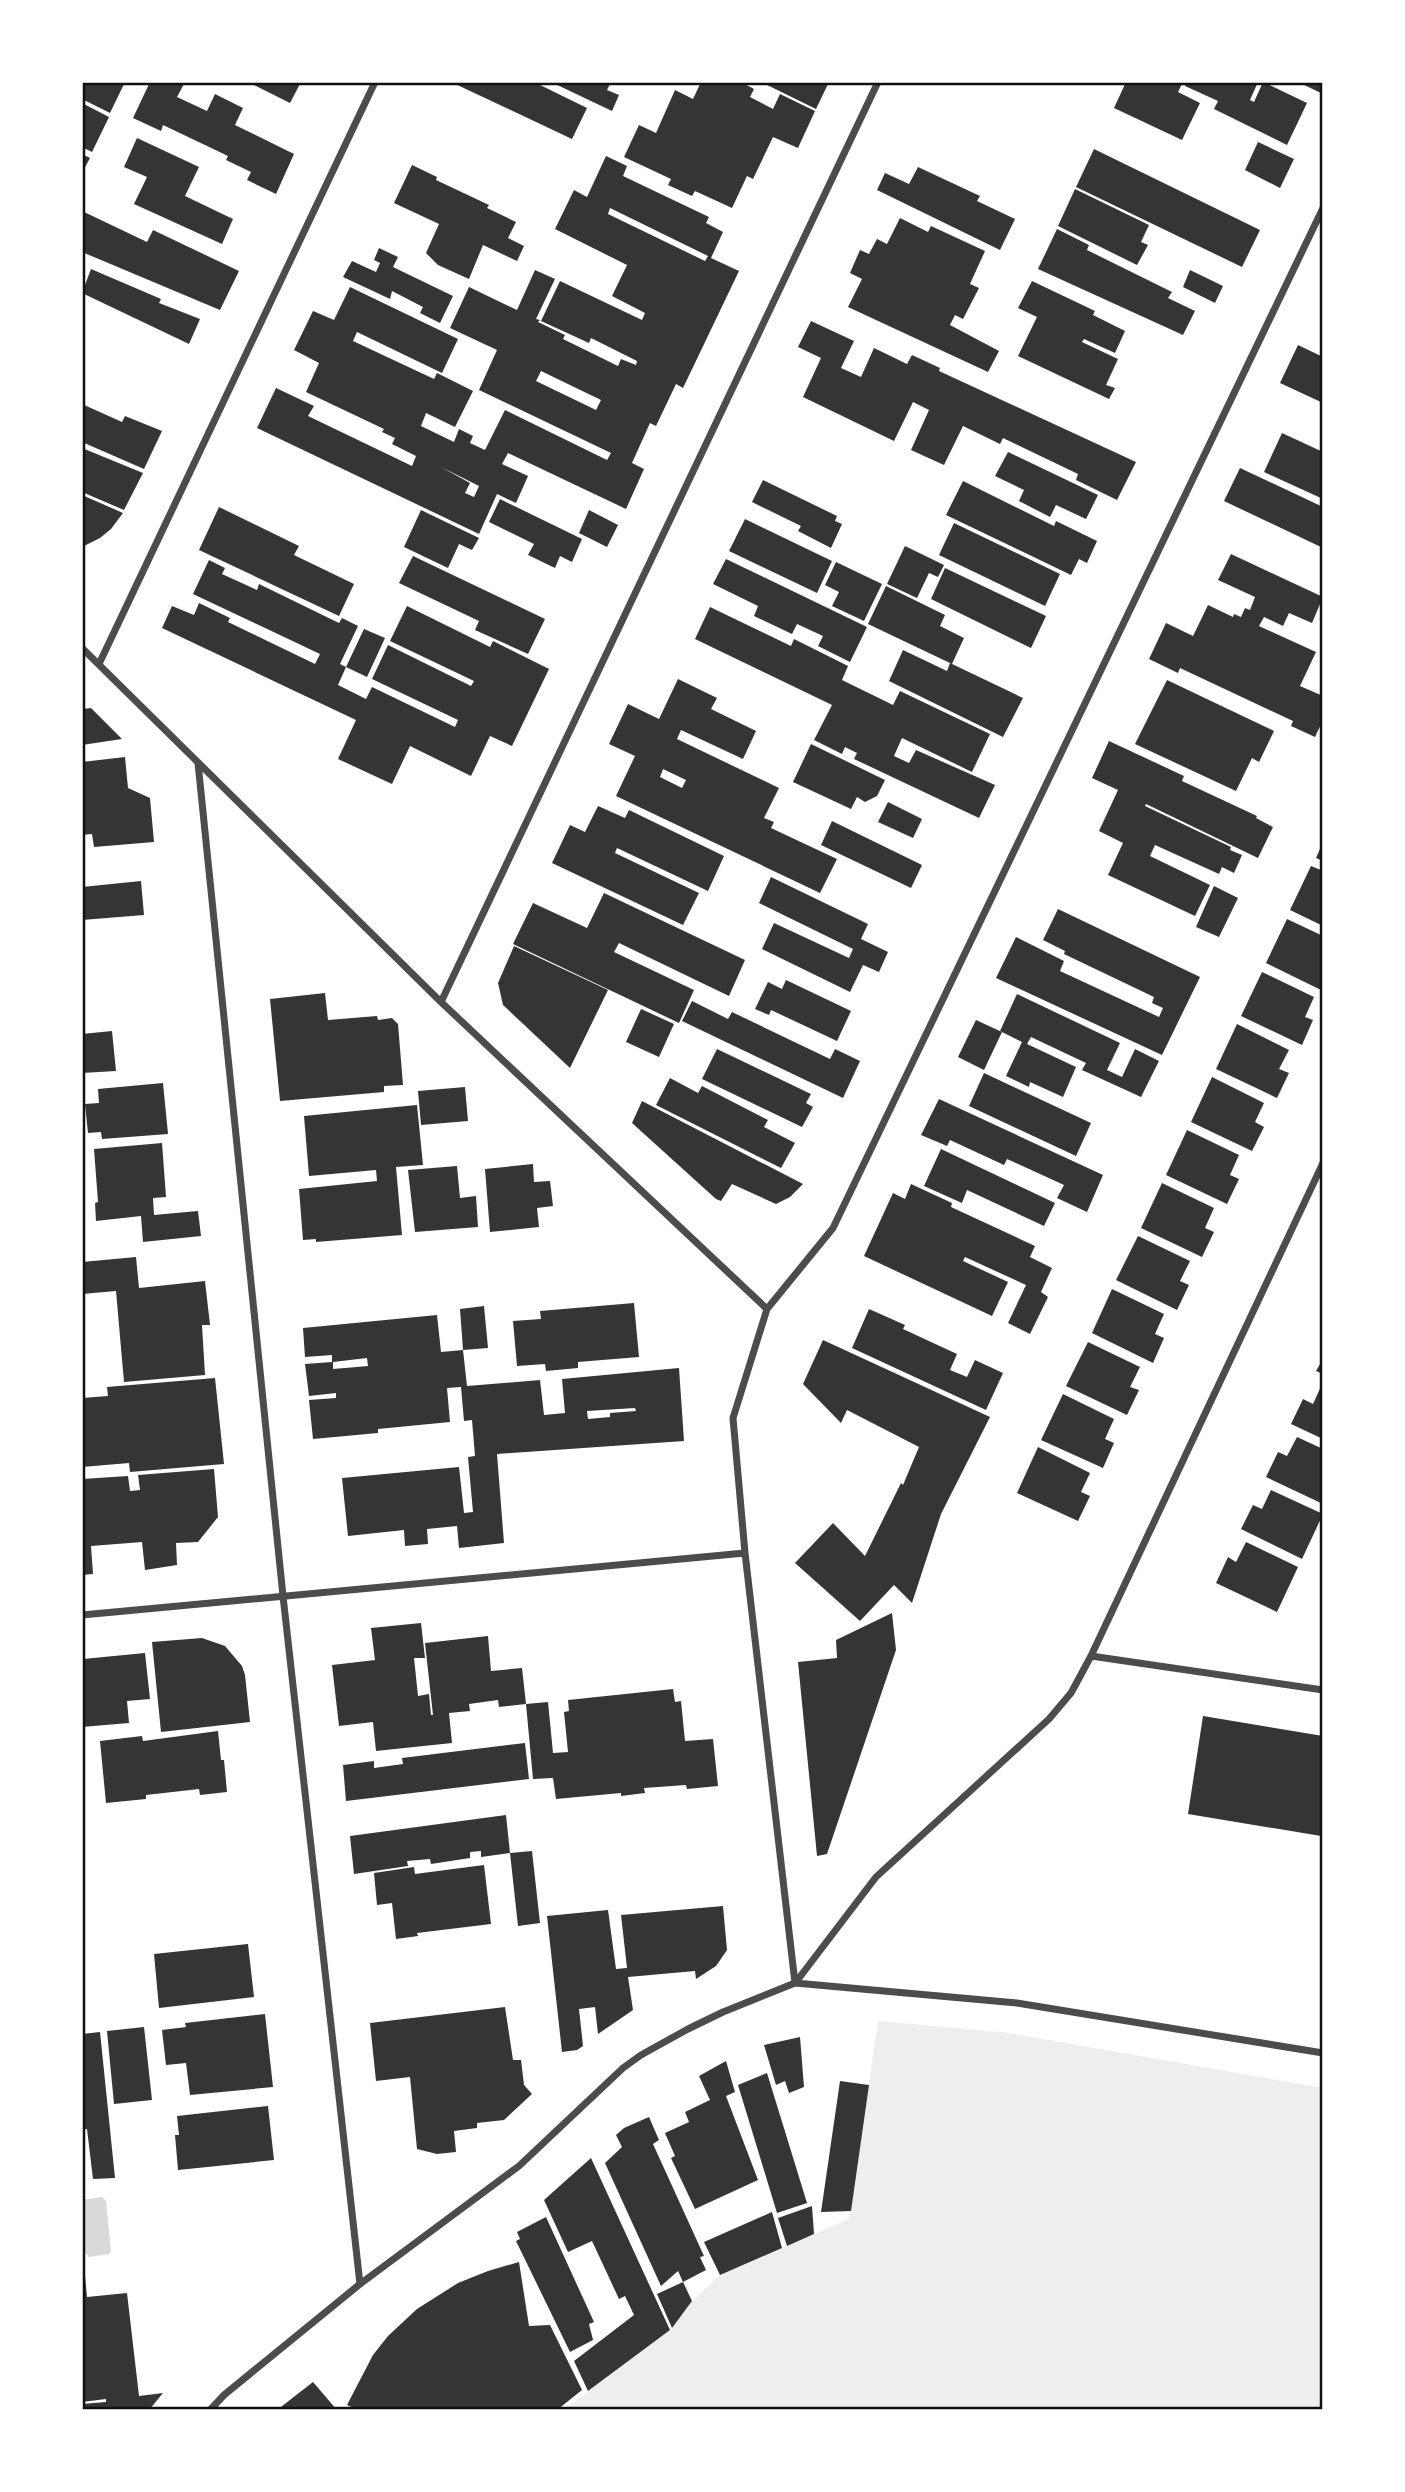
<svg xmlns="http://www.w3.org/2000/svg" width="1405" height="2492" viewBox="0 0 1405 2492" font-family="Manrope,sans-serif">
	<rect width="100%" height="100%" fill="#fff"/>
	<path fill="#eee" d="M878,2021L1009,2033L1323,2088V2410H564L670,2330L692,2301L720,2275L849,2219Z"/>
	<path fill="#d9d9d9" d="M102,2197L106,2201L111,2251L109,2254L89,2257L85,2253L82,2200Z"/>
	<path fill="#353535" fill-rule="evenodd" d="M82,82H125L110,113L82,99Z
		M150,82H185L177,97L207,111L215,94L243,108L235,125L294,154L276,194L247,180L251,172L226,160L228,156L163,125L161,131L133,118Z
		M248,82H301L290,103Z
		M451,82H534L587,108L572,139Z
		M551,82H611L607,90L619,95L612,111Z
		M701,82H741L754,89L750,97L773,109L780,94L815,111L798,148L773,137L753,179L747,176L732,208L695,191L692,196L668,185L671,179L624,157L639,125L656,133L675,90L693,99Z
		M761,82H829L816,109Z
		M1126,82H1183L1178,92L1200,103L1182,140L1114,108Z
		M1187,82H1258L1250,100L1254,102L1263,82L1307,103L1287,145L1214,109L1218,101L1185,86Z
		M1298,82H1323V94Z
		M82,103L109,117L92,152L82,147Z
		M137,138L199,167L185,196L233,219L222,244L134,204L147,177L124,167Z
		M1258,142L1294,159L1280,188L1245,170Z
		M1094,149L1260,230L1242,267L1076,187Z
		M82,154L90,158L82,173Z
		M606,156L627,166L623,176L709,217L706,223L723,232L711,258L739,271L683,388L676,384L656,426L650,423L632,463L644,469L626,509L508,453L502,464L528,476L516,503L497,494L479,534L257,428L276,388L314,406L308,416L412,466L416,456L392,444L395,438L382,432L384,429L306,392L319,363L294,350L313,311L334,320L350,287L458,339L442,373L357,332L353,341L434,379L437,373L473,391L455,427L426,413L421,426L454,442L459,429L473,436L470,443L485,450L505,410L607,460L611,453L479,390L497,350L450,328L469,287L517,310L535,270L555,279L536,319L540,320L538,322L565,335L563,339L618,366L621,359L636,365L637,361L591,338L589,343L541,321L560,281L642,320L645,313L612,296L627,265L555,229L574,190L587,197ZM610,208L708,256L705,261L608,214ZM541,371L601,400L596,410L536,381ZM441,467L479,486L474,497L465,493L470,483Z
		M412,165L437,177L436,180L489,205L487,208L516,222L508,238L524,246L517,261L483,245L469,279L438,265L426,253L439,224L394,203Z
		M918,167L980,196L977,201L1015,219L1000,250L877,190L885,173L909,184Z
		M1075,189L1149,225L1141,242L1148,245L1137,265L1058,226Z
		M82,211L147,242L153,230L239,271L220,310L82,252Z
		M900,218L928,232L931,226L985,251L970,284L979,288L963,319L955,315L950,325L999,351L988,372L848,307L862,279L850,273L860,250L869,254L877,239L887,244Z
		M1057,229L1089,245L1087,250L1172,292L1168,298L1195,311L1183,335L1038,269Z
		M379,248L398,257L393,267L453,296L440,323L420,313L423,307L392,291L390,299L343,277L352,261L376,272L380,263L374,260Z
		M91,269L161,299L159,303L200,319L189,344L82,293Z
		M1190,270L1223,286L1215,303L1183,287Z
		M1032,281L1095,311L1093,315L1125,331L1115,353L1084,339L1082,342L1118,359L1106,385L1115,388L1109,399L1018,356L1037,317L1018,308Z
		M811,321L854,341L841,368L861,377L874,348L907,364L912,355L940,368L939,371L1136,462L1117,500L1076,480L1078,474L1003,438L1000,444L963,426L944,465L911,450L929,410L913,402L894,441L803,397L821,358L798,347Z
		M1298,345L1323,357V403L1280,383Z
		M82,404L122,422L125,416L162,431L144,469L82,442Z
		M1282,433L1323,452V499L1264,472Z
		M82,448L143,473L124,510L82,492Z
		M1008,452L1098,495L1086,519L1056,505L1050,517L1019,501L1024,490L995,476Z
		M1240,468L1323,507V548L1224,501Z
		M763,480L837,516L835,521L842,524L831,548L798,531L801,526L752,502Z
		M963,481L1054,526L1056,521L1097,541L1087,563L1079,559L1071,575L946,515Z
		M82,495L123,513L111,529L100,538L82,547Z
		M500,499L582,539L572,562L560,556L555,568L528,555L534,544L489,522Z
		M219,507L299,546L294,555L354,584L339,616L199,550Z
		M421,510L479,538L472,550L459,544L448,568L404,547Z
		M589,510L618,525L607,547L579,533Z
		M745,519L832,561L817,593L729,551Z
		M954,523L1060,574L1045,606L939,555Z
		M905,546L944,565L938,577L929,573L917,598L887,584Z
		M1231,554L1323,597L1312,623L1289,613L1283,626L1264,617L1259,626L1316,652L1300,686L1323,696V720L1315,737L1291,726L1293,721L1180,668L1178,673L1149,659L1166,623L1193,636L1208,605L1233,617L1234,614L1241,617L1245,608L1250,610L1255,597L1218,580Z
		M413,556L545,619L528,654L475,630L479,621L399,583Z
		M726,559L867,627L850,662L818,646L823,636L797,624L792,634L754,616L758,606L713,584Z
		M209,560L225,568L222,574L257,590L259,584L339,623L342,618L358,626L340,664L346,667L364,629L385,638L367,677L346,667L338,685L366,699L372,687L455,727L458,720L372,679L388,645L471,686L474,681L390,641L407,606L490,647L493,641L549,669L512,746L490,736L471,776L410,746L392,784L338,759L356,720L162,628L172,606L194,615L199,603L230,618L228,622L315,664L320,654L193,594Z
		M836,562L882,584L864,621L832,606L839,592L825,585Z
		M945,568L1046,616L1031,648L931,599Z
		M886,586L945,615L940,626L964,638L952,664L868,624Z
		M710,607L791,646L794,639L848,666L842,680L893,705L900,691L990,734L972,772L902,738L894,756L909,763L916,750L995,785L979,818L854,759L857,753L845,747L842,754L814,740L832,705L695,639Z
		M903,650L947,671L950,663L1023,698L1003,737L889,681Z
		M678,679L717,698L711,709L756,731L743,759L681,730L677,739L779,788L764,818L774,822L771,828L837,859L820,893L616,796L635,756L609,744L628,704L659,719ZM663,769L686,780L682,788L660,777Z
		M1167,680L1274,731L1259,762L1252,758L1236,791L1135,744Z
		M91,708L122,739L82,745V709Z
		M1109,741L1184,776L1182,781L1257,816L1256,818L1273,827L1258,858L1146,804L1145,806L1231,847L1230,850L1242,855L1234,873L1222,867L1219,874L1155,845L1150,856L1210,885L1195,916L1108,875L1123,843L1099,831L1118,790L1092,778Z
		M811,744L885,780L877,796L865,802L857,797L851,809L793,782Z
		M125,757L128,788L150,798L154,842L94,847L92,834L82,835V762Z
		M888,802L922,819L913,838L878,822Z
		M598,806L625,818L629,810L724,856L708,891L617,848L615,853L699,893L683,925L552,863L570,825L585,832Z
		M832,821L922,865L911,888L821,845Z
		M1323,842V861L1316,858Z
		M1311,866L1323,871V926L1290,910Z
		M771,877L868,924L861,939L888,952L879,972L863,965L850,992L762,949L774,923L849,958L853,949L759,903Z
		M141,881L144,915L82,920V887Z
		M1214,886L1238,898L1219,937L1196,927Z
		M604,893L745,960L729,996L619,943L614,952L694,990L679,1023L513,944L533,903L587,928Z
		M1058,909L1200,977L1162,1055L996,978L1016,937L1064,961L1060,971L1159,1017L1163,1008L1152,1003L1154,997L1064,954L1065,951L1043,940Z
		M1287,919L1323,936V991L1266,963Z
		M514,946L608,990L570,1068L503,1005L498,983Z
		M1262,972L1314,997L1305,1017L1313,1020L1302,1045L1241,1016Z
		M786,980L851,1011L837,1041L771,1010L769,1015L755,1009L768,982L782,989Z
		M325,993L328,1020L377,1016L378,1020L392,1018L398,1024L403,1085L384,1086V1092L280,1101L270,999Z
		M1017,994L1120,1043L1107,1070L1122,1077L1135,1049L1159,1061L1141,1097L1082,1070L1086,1063L1031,1037L1027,1044L1076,1067L1063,1097L1030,1082L1029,1087L1006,1076L1022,1042L1000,1031Z
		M692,1001L728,1019L732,1012L830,1059L835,1049L860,1061L843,1098L682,1021Z
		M641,1009L674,1024L659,1057L626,1042Z
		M976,1020L1002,1032L984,1070L958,1057Z
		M1237,1024L1289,1050L1279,1069L1289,1073L1277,1098L1216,1069Z
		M112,1031L116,1071L82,1073V1034Z
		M717,1049L811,1094L806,1103L813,1107L802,1127L702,1079Z
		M984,1073L1091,1123L1076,1156L969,1106Z
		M1212,1077L1264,1103L1255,1122L1264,1127L1252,1151L1191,1122Z
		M670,1078L698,1093L702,1086L768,1120L764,1127L795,1143L781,1168L656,1105Z
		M163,1083L168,1134L102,1139L101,1132L88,1133L85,1104L99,1103L98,1089Z
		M465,1087L468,1121L421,1125L418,1091Z
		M939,1099L1103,1175L1087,1212L1057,1198L1064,1185L1007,1159L1004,1165L950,1140L947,1146L921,1135Z
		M642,1101L803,1184L790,1197L776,1204L732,1184L721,1201L716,1199L632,1123Z
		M417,1105L423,1165L396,1167L402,1235L316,1242V1239L303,1240L299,1189L377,1181L376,1170L309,1176L304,1116Z
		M1187,1130L1239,1155L1230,1175L1239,1179L1227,1204L1166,1175Z
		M162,1143L166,1197L153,1198L154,1215L198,1211L201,1236L143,1242L141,1216L96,1221L95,1203L98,1202L94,1149Z
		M941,1149L1055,1203L1044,1226L967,1190L962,1203L924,1186Z
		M533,1164L534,1182L550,1181L553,1206L537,1208L539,1227L490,1232L485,1169Z
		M457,1166L460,1198L476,1196L478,1227L415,1232L408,1170Z
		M1162,1183L1214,1208L1205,1228L1214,1232L1202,1257L1141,1228Z
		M911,1184L952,1203L951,1207L1035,1246L1030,1257L1052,1268L1041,1292L1048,1297L1030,1334L1008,1323L1026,1285L965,1257L963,1261L1008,1282L992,1316L864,1256L893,1193L905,1199Z
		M1138,1236L1190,1261L1180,1281L1189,1285L1177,1310L1116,1280Z
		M136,1257L139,1288L205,1281L210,1325H202L205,1375L124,1382L116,1291L82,1294V1262Z
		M1112,1289L1164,1314L1155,1334L1164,1338L1153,1363L1092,1333Z
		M634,1303L639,1357L578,1362V1368L546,1371L545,1364L517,1366L513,1321L541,1319L540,1311Z
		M484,1306L488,1348L463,1350L460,1309Z
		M869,1309L905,1325L903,1329L957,1354L950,1370L967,1377L975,1360L1003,1373L986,1410L852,1348Z
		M437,1315L441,1352L463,1350L467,1386L540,1380L544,1415L565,1413L562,1379L679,1368L684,1441L497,1454L504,1543L459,1548L457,1526L427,1529L428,1544L405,1546L404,1530L348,1536L342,1478L459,1467L464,1513L473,1512L468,1457L475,1456L472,1420L464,1421L461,1387L447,1388L450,1422L378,1429V1433L313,1439L309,1400L336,1398V1393L309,1396L305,1364L332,1362V1355L305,1357L303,1328ZM367,1358L368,1366L333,1369V1362ZM635,1408L636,1411L610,1413V1417L588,1419L587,1411Z
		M823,1340L990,1417L941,1514L912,1603L894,1585L860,1621L795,1563L833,1523L865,1556L901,1483L903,1485L919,1447L847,1410L841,1423L803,1384Z
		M1088,1342L1140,1367L1130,1387L1139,1390L1127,1415L1066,1386Z
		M1323,1359V1374L1316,1371Z
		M215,1378L224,1464L130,1472L129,1463L82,1467V1398L108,1396L107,1387Z
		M1323,1382V1439L1291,1424L1303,1399L1313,1404Z
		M1063,1394L1114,1419L1105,1439L1114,1443L1103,1468L1041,1440Z
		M1297,1437L1323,1449V1504L1266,1477L1278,1452L1287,1456Z
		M1038,1447L1090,1473L1081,1492L1090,1496L1078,1521L1017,1493Z
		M214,1469L218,1517L198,1542L176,1543L177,1565L145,1570L142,1542L91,1546L93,1574L82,1575V1526H84L82,1479L128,1476L130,1491L140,1490L138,1475Z
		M1271,1490L1323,1514L1302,1559L1241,1529L1253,1505L1262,1509Z
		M1246,1542L1298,1567L1277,1612L1216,1583L1228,1557L1236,1562Z
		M892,1613L896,1650L827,1854L817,1856L798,1662L837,1658L836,1640Z
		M421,1623L425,1658H414L418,1696L429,1694L431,1715H433L425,1643L488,1636L491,1671L522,1668L526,1704L499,1707L498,1700L469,1704L470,1711L449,1713L452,1743L376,1751L373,1722L339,1726L332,1665L375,1660L371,1628Z
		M202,1638L225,1646L242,1666L245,1675L250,1722L161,1732L152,1642Z
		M145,1653L150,1699L127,1701L129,1723L82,1727V1678L85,1677L83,1659Z
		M673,1689L675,1702L681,1701L685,1741L713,1739L718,1786L687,1789L686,1785L644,1788L645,1793L621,1796V1793L556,1799L553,1778L533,1779L526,1704L548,1702L553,1753L568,1752L564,1712L569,1711L568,1700Z
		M1203,1716L1323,1736L1321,1836L1188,1814Z
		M218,1731L221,1760H224L227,1792L200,1795L199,1789L146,1795V1799L106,1803L100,1741L142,1736L143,1741Z
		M525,1743L529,1779L346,1801L343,1765L374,1761V1768L403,1764L402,1758Z
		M506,1815L510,1853L481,1857V1851L470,1852V1858L431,1864L430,1859L407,1861L408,1866L354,1874L350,1836Z
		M532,1851L540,1923L518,1926L510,1853Z
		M484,1865L491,1924L417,1933L418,1936L396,1939L392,1903L377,1905L374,1873L414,1867L415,1874Z
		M723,1906L727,1950L716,1966L696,1979L695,1971L628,1977L633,2010L598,2034L595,2007L579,2009L583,2046L577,2050L562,2052L547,1916L608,1910L616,1969L627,1968L621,1915Z
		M248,1944L254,1997L159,2008L154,1954Z
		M505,2007L513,2060H521L524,2085L532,2094L504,2120L477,2123V2128L454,2131L456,2152L437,2154L417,2149L410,2077L376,2081L370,2023Z
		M265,2014L273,2087L190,2095L186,2063L166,2065L162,2030L186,2027L185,2023Z
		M144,2027L152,2100L114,2104L107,2031Z
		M100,2032L115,2178L93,2179L87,2129L82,2130V2034Z
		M800,2037L804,2087L789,2093L785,2081L776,2085L764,2045Z
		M726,2061L735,2092L726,2096L758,2180L695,2209L671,2158L675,2156L665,2133L689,2122L685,2112L710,2100L699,2076Z
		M767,2073L807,2203L777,2213L738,2085Z
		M840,2081L869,2085L851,2211L821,2212Z
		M268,2106L274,2160L178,2170L175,2135H179L177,2116Z
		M649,2117L659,2140L653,2144L704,2256L700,2257L706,2270L683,2282L678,2271L661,2286L605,2163L622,2147L616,2135L624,2128Z
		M591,2158L670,2330L588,2391L574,2361L634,2315L625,2296L619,2299L592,2241L568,2252L544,2200Z
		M812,2206L814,2234L787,2246L778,2218Z
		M772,2212L782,2248L720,2275L704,2242Z
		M546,2217L594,2322L589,2324L593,2340L570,2352L516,2241L520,2239L517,2232Z
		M519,2262L529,2326L550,2325L582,2390L557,2410H358L347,2405L373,2355L388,2336L417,2309L458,2283L488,2271Z
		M82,2265H84L87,2297L127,2293L139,2396L163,2393L149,2410H82V2404L106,2402V2399L82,2402Z
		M683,2282L692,2301L672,2328L657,2294Z
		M313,2382L337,2410H277Z"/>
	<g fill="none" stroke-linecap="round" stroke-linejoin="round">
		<path stroke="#4c4c4c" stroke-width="7" d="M82,648L441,1002L767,1309
			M99,664L375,82
			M198,763L283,1596L360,2284
			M441,1002L878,82
			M82,1615L745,1553
			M1091,1656L1323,1690
			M796,1982L876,1877L1049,1719L1071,1693L1091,1656L1323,1163
			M795,1983L745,1553L733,1418L767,1309L833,1228L1323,208
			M210,2410L224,2395L360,2284L519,2166L623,2068L641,2055L688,2029L723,2012L795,1983L1017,2003L1323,2053"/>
	</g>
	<rect width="1405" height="2492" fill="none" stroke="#ffffff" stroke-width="168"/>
	<rect x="84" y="84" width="1237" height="2324" fill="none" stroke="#111" stroke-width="2.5"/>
</svg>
